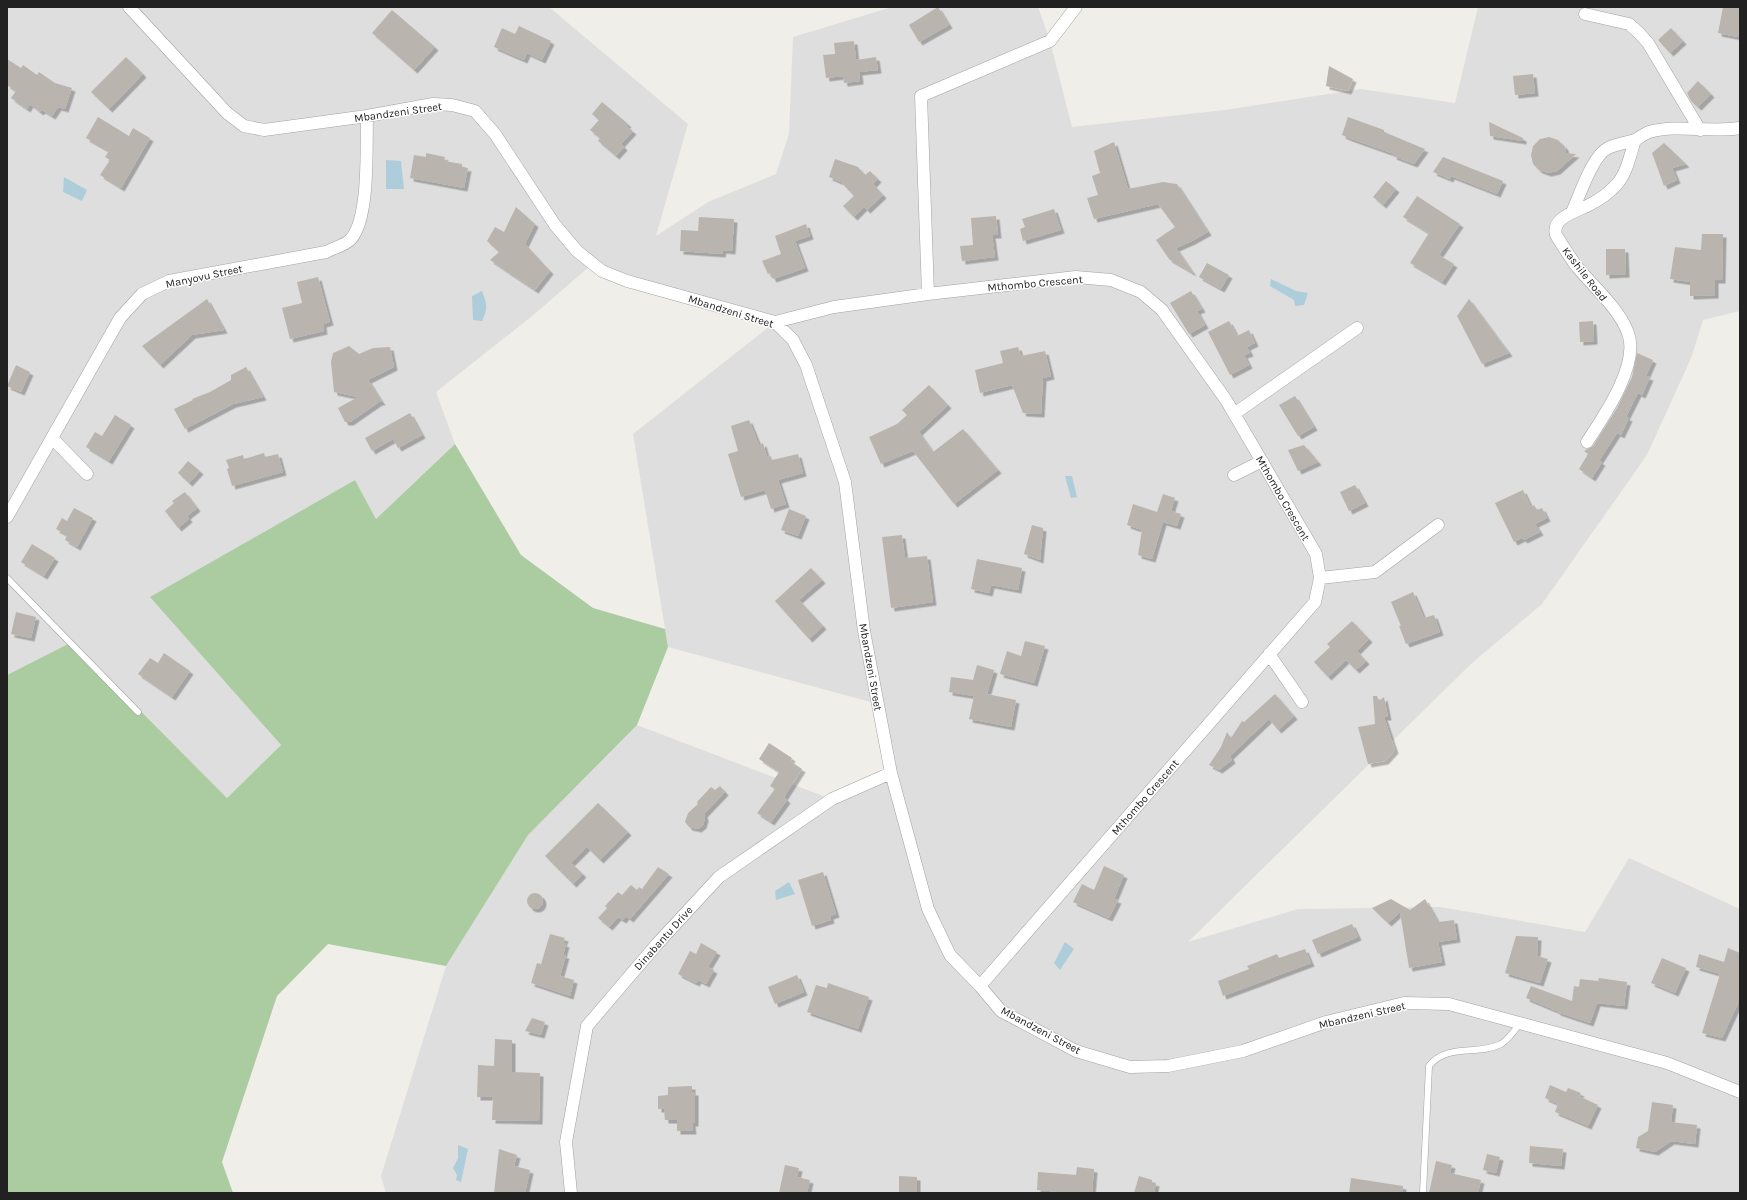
<svg xmlns="http://www.w3.org/2000/svg" width="1747" height="1200" viewBox="0 0 1747 1200" font-family="Karla,sans-serif">
	<defs>
		<filter id="shadow"><feDropShadow dx="3.5" dy="3.5" stdDeviation="0" flood-color="#0004"/></filter>
	</defs>
	<rect width="100%" height="100%" fill="#f0eee9"/>
	<path fill="#dfdede" d="M7,7H549L688,124L656,236L708,202L776,174L789,134L793,37L892,7H1038L1050,41L1072,127L1225,110L1361,89L1455,103L1478,7H1740V311L1703,320L1692,356L1647,455L1542,604L1472,663L1188,942L1298,909L1440,907L1585,932L1629,858L1740,909V1193H386L381,1176L446,966L531,830L637,725L831,799L891,773L878,704L668,647L633,434L775,322L642,279L607,267L597,260L531,317L436,392L455,444L376,519L355,480L151,597L281,745L227,798L72,642L7,675Z"/>
	<path fill="#abcca1" d="M455,444L521,555L593,608L665,629L668,647L637,725L528,835L446,966L328,944L277,996L222,1162L233,1193H7V675L72,642L227,798L281,745L150,597L355,480L376,519Z"/>
	<path fill="#adcdda" d="M386,160L401,161L404,189H386Z
		M64,177L87,190L82,201L63,192Z
		M1271,279L1296,291L1308,293L1304,305L1295,306L1294,300L1270,286Z
		M482,291C487,303 488,309 482,321L473,320L472,296Z
		M1065,476H1072L1077,497L1071,498Z
		M789,882L795,894L776,900L775,891Z
		M1065,942L1074,949L1060,970L1054,963Z
		M458,1145L468,1149L461,1182L456,1180L457,1175L453,1168L458,1158Z"/>
	<path fill="#bab4ae" filter="url(#shadow)" d="M938,7L949,25L919,42L909,25Z
		M1723,7H1740L1738,37L1718,33Z
		M392,10L435,47L414,70L372,33Z
		M519,26L551,41L542,60L527,53L524,60L494,47L502,28L515,34Z
		M1671,28L1683,41L1670,53L1658,40Z
		M854,41L856,60L876,57L878,70L859,72L860,81L844,83L843,76L826,78L823,55L835,54L834,43Z
		M126,57L143,74L109,109L91,92Z
		M7,59L21,68L23,65L37,75L39,72L55,83L72,88L65,109L58,107L52,116L42,110L40,112L30,104L27,109L11,98L16,91L7,85Z
		M1329,66L1353,79L1348,91L1326,86Z
		M1533,74L1535,93L1515,95L1513,76Z
		M1698,81L1711,94L1698,107L1691,101L1687,93Z
		M602,102L628,124L626,126L633,131L621,144L624,147L616,156L598,141L600,138L590,130L599,120L592,114Z
		M98,117L129,136L133,128L150,138L121,188L100,175L110,160L105,157L109,151L86,138Z
		M1348,117L1384,130V132L1425,149L1414,164L1393,156L1394,154L1349,138L1342,135Z
		M1489,122L1523,138V141L1490,136Z
		M1549,137L1558,140L1565,147L1566,153L1576,154L1557,171L1548,173L1539,170L1533,164L1531,155L1533,146L1540,139Z
		M1114,142L1128,189L1163,182L1177,184L1208,232L1192,241L1176,248L1193,273L1169,259L1156,240L1175,227L1158,204L1094,219L1087,198L1098,195L1092,176L1100,173L1094,151Z
		M1664,143L1686,164L1672,168L1677,180L1664,186L1652,153Z
		M426,153L445,157L444,161L462,164V167L468,168L464,188L410,178L414,155L426,157Z
		M1443,157L1503,181L1497,194L1451,176L1450,179L1433,172Z
		M835,159L858,167L865,175L870,171L878,179L873,184L883,195L867,210L864,207L854,217L843,206L854,196L841,182L829,177Z
		M1386,181L1396,189L1383,205L1373,197Z
		M1417,196L1460,224L1439,255L1454,264L1442,282L1410,263L1429,233L1403,217Z
		M516,207L535,224L525,244L550,271L535,290L490,260L499,252L487,241L495,227L504,232Z
		M1054,209L1061,230L1023,241L1020,229L1025,227L1022,219Z
		M996,216L998,235H992L995,257L962,261L960,246L973,245L971,218Z
		M699,217L734,219L732,251L723,250L722,254L680,251L681,230L698,231Z
		M806,224L810,236L795,241L805,268L773,279L770,273L768,274L762,261L781,254L775,236Z
		M1702,234H1723L1722,280H1715V295L1690,296V282L1670,279L1675,247L1701,250Z
		M1606,249H1625L1626,274L1606,275Z
		M1207,263L1229,275L1221,289L1199,277Z
		M318,277L330,322L323,324L324,331L290,339L282,308L302,303L297,282Z
		M1191,291L1202,309L1197,311L1205,325L1189,334L1170,303Z
		M207,299L224,330L192,335L160,365L142,346Z
		M1469,299L1509,353L1482,364L1457,316Z
		M1229,321L1237,336L1249,330L1255,343L1247,347L1250,353L1244,355L1249,365L1230,375L1208,332Z
		M1593,321L1594,341L1580,342L1579,322Z
		M349,346L359,354L373,348L390,347L394,367L368,380L382,402H379L350,422H345L338,408L358,397L334,392L331,362L333,353Z
		M1018,347L1021,356L1045,351L1051,376L1043,378L1041,414L1023,413L1012,385L980,393L975,370L1003,363L1000,351Z
		M1637,353L1653,360L1646,376L1650,377L1642,395L1638,393L1626,417L1629,418L1621,435L1617,433L1599,461L1602,462L1592,478L1579,469L1588,454L1584,451L1593,446L1617,408L1632,377Z
		M16,365L30,372L21,392L7,386Z
		M246,367L263,397L233,404L185,429L174,409L193,400L192,399L210,392L231,380V375Z
		M929,385L948,405L919,432L933,452L963,429L998,470L954,504L913,451L881,464L869,437L897,424L907,415L902,410Z
		M1295,396L1314,427L1298,436L1279,405Z
		M410,413L422,435L398,448L393,439L372,451L365,438Z
		M115,415L131,425L109,461L86,447L95,432L102,436Z
		M749,420L759,445L763,443L767,457L771,456L772,460L798,454L803,473L778,480L786,504L771,509L765,490L741,497L728,454L738,451L731,426Z
		M1304,445L1318,462L1298,471L1288,450Z
		M264,453L265,457L278,454L283,472L232,486L227,469L229,468L226,460L243,455L244,459Z
		M188,461L200,471L189,483L178,473Z
		M1355,485L1365,503L1349,511L1340,492Z
		M1523,490L1531,507L1534,505L1537,510L1542,508L1547,518L1535,524L1540,532L1524,540L1522,538L1514,542L1495,503Z
		M185,492L197,508L187,516L189,519L178,528L165,511L174,503L172,501Z
		M1163,494L1175,498L1171,511L1181,514L1177,526L1163,522L1152,559L1138,555L1142,530L1127,525L1133,504L1157,512Z
		M74,508L93,518L77,547L65,540L67,535L56,529L62,518L67,521Z
		M789,509L806,516L798,536L781,530Z
		M1032,525L1043,528L1040,560L1024,554Z
		M902,535L905,558L927,556L933,602L891,608L882,537Z
		M32,544L55,558L44,576L21,562Z
		M977,559L1022,568L1018,590L991,585L989,593L971,589Z
		M811,568L822,580L799,600L823,626L809,639L775,601Z
		M1413,592L1424,618L1434,615L1440,632L1406,644L1399,626H1401L1391,602Z
		M16,612L36,617L31,638L11,634Z
		M1352,621L1369,639L1357,651L1366,661L1356,670L1346,660L1328,677L1314,662L1330,647L1327,644Z
		M1025,641L1045,646L1034,683L1000,674L1007,651L1021,656Z
		M164,653L190,671L172,697L138,674L150,658L158,663Z
		M977,665L994,670L987,694L1016,700L1011,727L969,719L974,696L949,692L951,677L973,680Z
		M1275,694L1294,716L1278,730L1269,719L1230,756L1232,760L1219,770L1209,765L1221,747L1227,732L1231,738L1242,721L1244,722Z
		M1373,696H1377L1379,701L1384,697L1388,717H1384L1395,750L1385,761L1368,764L1358,727L1375,724Z
		M769,743L792,758L790,761L802,769L784,797L787,800L771,822L757,813L775,789L770,786L779,772L759,759Z
		M720,786L725,792L704,814L705,818L703,825L698,829L689,827L685,822L688,813L698,804L697,802L711,787L715,790Z
		M598,803L628,832L600,860L587,847L571,863L583,874L573,884L545,856Z
		M1104,866L1124,875L1114,899L1118,900L1109,918L1073,902L1082,884L1094,890Z
		M658,867L669,874L630,919L626,916L623,920L618,917L609,927L598,918L607,908L605,906L618,892L622,895L631,885L637,890L639,887L642,889Z
		M823,872L836,914L830,916L831,920L812,926L798,880Z
		M527 901a8 8 0 1 1 16 0a8 8 0 1 1-16 0Z
		M1391,899L1410,910L1425,899L1438,922L1454,920L1457,939L1438,942L1442,962L1409,968L1400,912L1388,923L1372,908Z
		M1352,924L1358,937L1318,954L1312,940Z
		M550,934L565,938L563,943L566,944L563,955H566L560,976L574,980L570,996L531,983L537,963L541,964Z
		M1516,936L1538,937L1537,956L1548,959L1540,983L1505,973Z
		M701,943L717,952L708,967L714,970L706,984L698,980L696,983L678,974L690,951L696,954Z
		M1728,948L1740,953V999L1722,1038L1702,1033L1720,974L1696,967L1699,954L1724,962Z
		M1305,949L1311,963L1223,996L1218,981L1249,969L1247,966L1277,954L1279,958Z
		M1662,958L1686,968L1675,993L1651,983Z
		M797,975L804,992L775,1004L768,987Z
		M1599,978L1627,982L1624,1006L1597,1003L1590,1023L1557,1012V1011L1526,998L1531,986L1572,1001L1574,986L1579,987L1580,979L1598,981Z
		M828,983L869,997L858,1029L807,1012L816,985L827,988Z
		M532,1018L545,1022L541,1035L525,1031Z
		M495,1039L512,1040V1072L540,1073L539,1121L492,1120L493,1097H477L478,1065L494,1066Z
		M1550,1085L1566,1092L1568,1088L1581,1093L1579,1096L1598,1105L1588,1126L1555,1112L1558,1104L1545,1098Z
		M692,1086V1092H695V1123H692L693,1131H677V1120H665L664,1109H658V1096L668,1095V1087Z
		M1652,1102L1673,1105L1671,1122L1697,1125L1695,1144L1671,1141L1655,1152L1636,1148L1638,1137L1648,1131Z
		M1530,1146L1563,1149L1561,1166L1529,1163Z
		M499,1149L517,1155L514,1166L530,1170L525,1193H494Z
		M1487,1154L1500,1157L1496,1173L1483,1170Z
		M1436,1161L1452,1165L1450,1173L1481,1180L1478,1193H1429Z
		M785,1165L799,1168L797,1177L810,1180L807,1193H779Z
		M1077,1167L1094,1169L1092,1193H1061V1192L1037,1190L1038,1172L1076,1175Z
		M899,1176L917,1177V1193H899Z
		M1139,1176L1152,1180V1182L1156,1183L1154,1193H1134Z
		M1351,1178L1403,1186V1193H1349Z"/>
	<g fill="none" stroke-linecap="round" stroke-linejoin="round">
		<defs>
			<path id="service" d="M7,578L138,712
				M1423,1193L1429,1066C1447,1043 1478,1056 1501,1044C1509,1039 1515,1030 1520,1023"/>
			<path id="minor" d="M129,7L227,113L244,126L264,130L367,116L433,104L452,105L475,111L495,134L555,225L577,251L602,271L627,281L775,322L793,340L806,365L845,482L864,631L891,773L928,909L950,955L980,986L1001,1011L1076,1051L1130,1067L1168,1066L1243,1051L1326,1022L1404,1003L1449,1004L1667,1063L1740,1092
				M1585,14L1629,24L1639,33L1648,43L1700,130
				M1572,212C1580,195 1592,156 1608,148C1616,144 1626,143 1635,140
				M928,294L921,96L1050,41L1076,7
				M775,322L834,307L928,294L1076,277L1111,280L1141,292L1162,310L1226,400L1316,554L1320,578L1315,602L980,986
				M1234,414L1357,328
				M52,438L87,474
				M1587,442C1604,416 1640,364 1628,333C1620,310 1594,287 1578,268C1570,258 1563,246 1556,235C1551,217 1578,211 1589,205C1599,200 1609,193 1616,185C1627,174 1630,155 1635,140C1639,138 1644,134 1649,132C1678,124 1710,133 1740,128
				M1234,475L1262,461
				M7,517L120,318L142,294L169,281L326,252C333,248 346,245 351,239C370,217 366,146 367,116
				M1320,578L1375,572L1438,525
				M1269,654L1302,702
				M571,1193L566,1142L587,1026L657,944L719,877L832,799L891,773"/>
		</defs>
		<use href="#service" stroke="#a2a2a2" stroke-width="7"/>
		<use href="#minor" stroke="#a2a2a2" stroke-width="13"/>
		<use href="#service" stroke="#fff" stroke-width="6"/>
		<use href="#minor" stroke="#fff" stroke-width="12"/>
	</g>
	<g text-anchor="middle" stroke-width="3" stroke-linejoin="round" paint-order="stroke">
		<g font-size="11" fill="#212121" stroke="#fff">
			<text transform="translate(398 112) rotate(-8)" y="4">Mbandzeni Street</text>
			<text transform="translate(1585 274) rotate(52)" y="4">Kashile Road</text>
			<text transform="translate(204 276) rotate(-12)" y="4">Manyovu Street</text>
			<text transform="translate(1035 283) rotate(-5)" y="4">Mthombo Crescent</text>
			<text transform="translate(731 311) rotate(17)" y="4">Mbandzeni Street</text>
			<text transform="translate(1283 498) rotate(60)" y="4">Mthombo Crescent</text>
			<text transform="translate(871 667) rotate(80)" y="4">Mbandzeni Street</text>
			<text transform="translate(1145 797) rotate(-49)" y="4">Mthombo Crescent</text>
			<text transform="translate(663 938) rotate(-48)" y="4">Dinabantu Drive</text>
			<text transform="translate(1362 1015) rotate(-13)" y="4">Mbandzeni Street</text>
			<text transform="translate(1041 1030) rotate(28)" y="4">Mbandzeni Street</text>
		</g>
	</g>
	<rect width="1747" height="1200" fill="none" stroke="#212121" stroke-width="16"/>
</svg>
